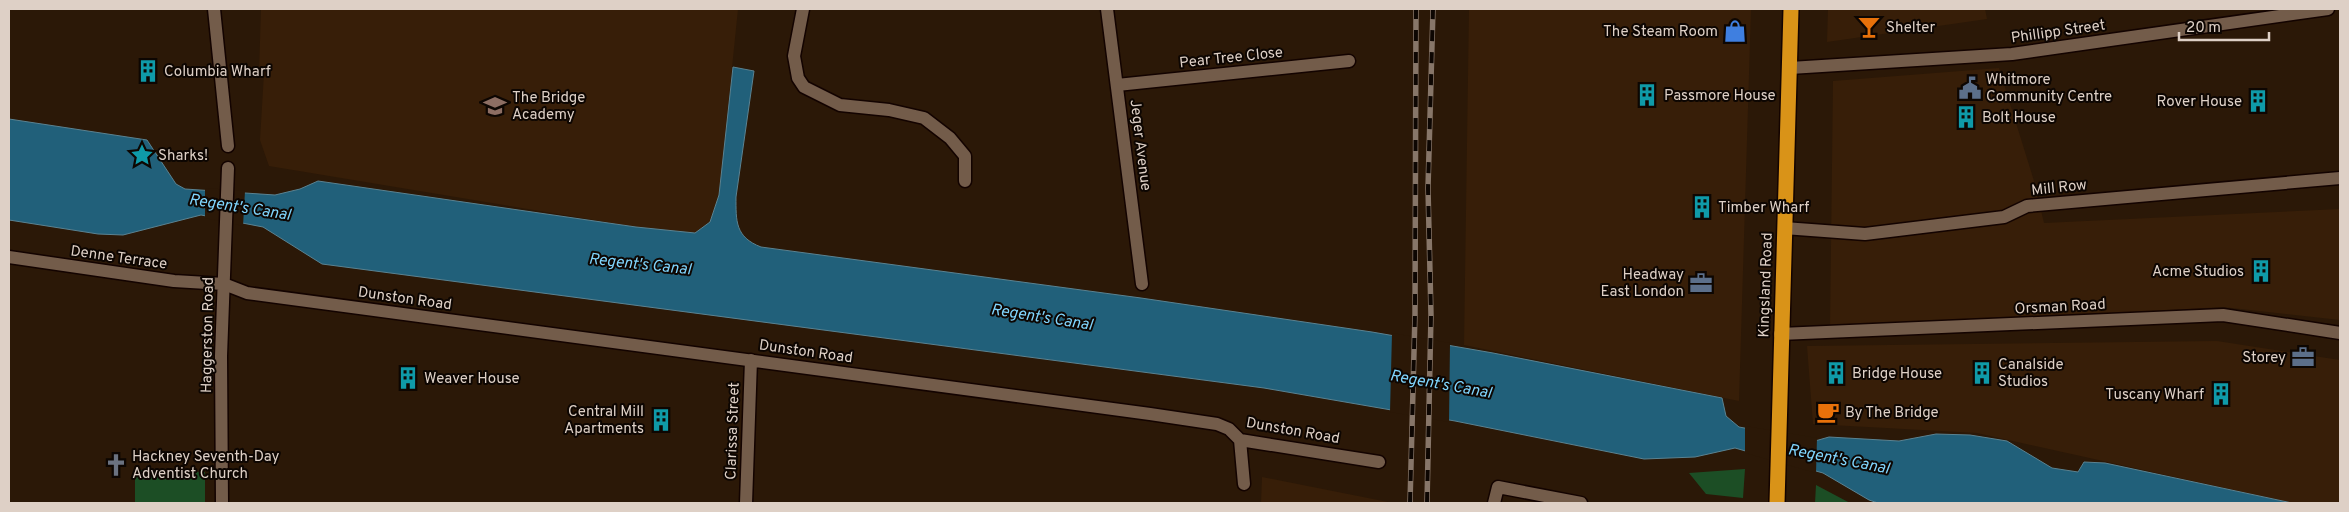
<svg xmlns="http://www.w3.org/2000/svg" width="2349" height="512" viewBox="0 0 2349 512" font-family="Overpass,sans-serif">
	<rect width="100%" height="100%" fill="#2b1807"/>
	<path fill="#371e08" d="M261,9H738L719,195L710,222L695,233L636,227L269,166L260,140L264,73H259Z
		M1469,9H1751L1739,401L1464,345Z
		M1828,9H1985L1987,19L1827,42Z
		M1999,68L2034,181L2044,223L2340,209V320L2223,307L1830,329L1833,81Z
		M2217,341L2340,360V503H2292L1977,433L1813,424L1807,346Z
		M1262,477L1393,503H1261Z"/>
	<path fill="#1c4e25" d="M1745,469L1743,498L1706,494L1689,473Z
		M135,470L205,472V503H135Z
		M1816,485L1850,503H1815Z"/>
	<path fill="#21607a" stroke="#5a8291" d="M733,67L754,71L736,197C736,221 735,237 761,247L1141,298L1372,332L1493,353L1722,398L1726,416L1739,427L1815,441L1829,437L1899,441L1936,434L1970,435L2007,441L2052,468L2078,472L2084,462L2105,463L2292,503H1878L1869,500L1823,473L1735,448L1695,457L1644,459L1455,421L1264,388L322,264L263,227L201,215L123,235L98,234L9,220V119L147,140L176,184L185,189L275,195L300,189L318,181L636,227L695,233L710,222L719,195Z"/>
	<path fill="#2b1807" d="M205,188L245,191L243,226L205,218Z
		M1392,333L1450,343L1449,422L1390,412Z
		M1745,426L1817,438L1816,473L1745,453Z"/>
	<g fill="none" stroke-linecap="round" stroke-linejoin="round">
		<defs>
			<path id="street" d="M214,9L228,146
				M803,9L794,56L798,78L804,87L840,105L889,110L924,118L950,138L965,156V181
				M1107,9L1142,284
				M1790,68L2012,54L2328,9
				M1117,85L1349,61
				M1784,228L1865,234L2004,217L2027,206L2340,178
				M9,257L174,281L224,284L247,293L1150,414L1217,424L1229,429L1240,440L1379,462
				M1780,334L2223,315L2340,333
				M1240,440L1244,484
				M222,503L221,356L228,168
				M746,503L751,360
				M1494,503L1498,487L1581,503"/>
			<path id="highway" d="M1777,503L1791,9"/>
		</defs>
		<use href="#street" stroke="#130300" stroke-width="15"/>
		<use href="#highway" stroke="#130300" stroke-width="18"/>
		<use href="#street" stroke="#735c4a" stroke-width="12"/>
		<use href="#highway" stroke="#d99318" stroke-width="15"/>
		<defs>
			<path id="rail" d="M1410,503L1415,314L1416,9
				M1427,503L1431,315L1428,188L1433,9"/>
		</defs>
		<use href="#rail" stroke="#877669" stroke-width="5.5"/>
		<use href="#rail" stroke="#0d0602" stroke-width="4" stroke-dasharray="11" stroke-linecap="butt"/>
	</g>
	<defs>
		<symbol id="bar-bare" viewBox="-9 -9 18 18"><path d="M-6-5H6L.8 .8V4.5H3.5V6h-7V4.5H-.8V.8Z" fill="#e8710a" stroke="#0d0602" stroke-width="2.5" paint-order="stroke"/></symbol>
		<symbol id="shop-bare" viewBox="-9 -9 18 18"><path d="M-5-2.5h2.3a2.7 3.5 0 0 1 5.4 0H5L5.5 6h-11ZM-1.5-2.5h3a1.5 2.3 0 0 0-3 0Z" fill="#3f7fe0" stroke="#0d0602" stroke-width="2.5" paint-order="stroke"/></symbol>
		<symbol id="building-bare" viewBox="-9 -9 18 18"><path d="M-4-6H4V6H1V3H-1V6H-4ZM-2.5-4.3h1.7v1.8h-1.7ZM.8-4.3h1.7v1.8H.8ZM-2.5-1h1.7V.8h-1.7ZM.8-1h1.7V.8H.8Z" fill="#0f9aa8" stroke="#0d0602" stroke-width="2.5" paint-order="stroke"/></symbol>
		<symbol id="civic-bare" viewBox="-9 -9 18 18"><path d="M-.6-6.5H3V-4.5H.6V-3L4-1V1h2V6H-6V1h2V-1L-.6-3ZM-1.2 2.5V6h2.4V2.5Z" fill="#5c6f8a" stroke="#0d0602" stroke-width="2.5" paint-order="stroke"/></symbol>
		<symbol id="school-bare" viewBox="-9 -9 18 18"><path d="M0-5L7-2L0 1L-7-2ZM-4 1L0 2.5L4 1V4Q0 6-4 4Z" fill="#8d6e63" stroke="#0d0602" stroke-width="2.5" paint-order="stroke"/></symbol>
		<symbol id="sight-bare" viewBox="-9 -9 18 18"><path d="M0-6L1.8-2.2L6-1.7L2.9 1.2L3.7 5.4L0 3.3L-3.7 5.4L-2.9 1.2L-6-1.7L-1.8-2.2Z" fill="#0f9aa8" stroke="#0d0602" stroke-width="2.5" paint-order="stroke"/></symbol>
		<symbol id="office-bare" viewBox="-9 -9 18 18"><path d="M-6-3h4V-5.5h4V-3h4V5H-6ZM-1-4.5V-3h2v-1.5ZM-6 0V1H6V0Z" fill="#5c6f8a" stroke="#0d0602" stroke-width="2.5" paint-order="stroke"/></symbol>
		<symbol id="cafe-bare" viewBox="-9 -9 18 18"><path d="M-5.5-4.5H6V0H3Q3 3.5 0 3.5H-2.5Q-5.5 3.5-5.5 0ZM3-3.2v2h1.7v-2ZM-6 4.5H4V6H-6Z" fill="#e8710a" stroke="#0d0602" stroke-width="2.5" paint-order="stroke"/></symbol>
		<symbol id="church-bare" viewBox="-9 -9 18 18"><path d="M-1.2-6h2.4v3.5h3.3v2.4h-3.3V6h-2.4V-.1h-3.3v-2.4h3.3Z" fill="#6b7280" stroke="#0d0602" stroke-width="2.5" paint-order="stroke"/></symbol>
	</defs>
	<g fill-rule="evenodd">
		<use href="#bar-bare" x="1853" y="11" width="32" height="32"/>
		<use href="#shop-bare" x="1719" y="15" width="32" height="32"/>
		<use href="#building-bare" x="132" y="55" width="32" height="32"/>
		<use href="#civic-bare" x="1954" y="72" width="32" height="32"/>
		<use href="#building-bare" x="1631" y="79" width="32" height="32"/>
		<use href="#building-bare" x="2242" y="85" width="32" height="32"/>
		<use href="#school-bare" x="479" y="90" width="32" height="32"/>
		<use href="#building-bare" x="1950" y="101" width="32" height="32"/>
		<use href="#sight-bare" x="126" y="139" width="32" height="32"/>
		<use href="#building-bare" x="1686" y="191" width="32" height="32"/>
		<use href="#building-bare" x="2245" y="255" width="32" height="32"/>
		<use href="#office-bare" x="1685" y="267" width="32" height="32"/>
		<use href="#office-bare" x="2287" y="341" width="32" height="32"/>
		<use href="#building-bare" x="1820" y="357" width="32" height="32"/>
		<use href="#building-bare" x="1966" y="357" width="32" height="32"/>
		<use href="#building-bare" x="392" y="362" width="32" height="32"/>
		<use href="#building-bare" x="2205" y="378" width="32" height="32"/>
		<use href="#cafe-bare" x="1812" y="396" width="32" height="32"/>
		<use href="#building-bare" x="645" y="404" width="32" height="32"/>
		<use href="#church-bare" x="100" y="449" width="32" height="32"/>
	</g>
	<g text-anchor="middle" stroke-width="4" stroke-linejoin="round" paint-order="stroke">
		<g font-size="15" fill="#ded0c6" stroke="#0d0602" text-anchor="start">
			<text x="1886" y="32">Shelter</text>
			<text x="1718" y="36" text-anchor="end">The Steam Room</text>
			<text x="164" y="76">Columbia Wharf</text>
			<text x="1986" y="84">Whitmore<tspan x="1986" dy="17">Community Centre</tspan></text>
			<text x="1664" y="100">Passmore House</text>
			<text x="512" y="102">The Bridge<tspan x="512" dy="17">Academy</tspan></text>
			<text x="2242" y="106" text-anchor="end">Rover House</text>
			<text x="1982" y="122">Bolt House</text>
			<text x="158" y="160">Sharks!</text>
			<text x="1718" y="212">Timber Wharf</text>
			<text x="2244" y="276" text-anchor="end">Acme Studios</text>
			<text x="1684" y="279" text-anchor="end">Headway<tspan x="1684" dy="17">East London</tspan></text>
			<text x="2286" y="362" text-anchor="end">Storey</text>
			<text x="1998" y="369">Canalside<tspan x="1998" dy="17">Studios</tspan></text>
			<text x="1852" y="378">Bridge House</text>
			<text x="424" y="383">Weaver House</text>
			<text x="2204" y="399" text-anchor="end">Tuscany Wharf</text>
			<text x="644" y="416" text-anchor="end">Central Mill<tspan x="644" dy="17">Apartments</tspan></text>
			<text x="1845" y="417">By The Bridge</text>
			<text x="132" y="461">Hackney Seventh-Day<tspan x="132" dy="17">Adventist Church</tspan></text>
		</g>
		<g font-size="15" fill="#ded0c6" stroke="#0d0602">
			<text transform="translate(2058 31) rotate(-8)" y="5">Phillipp Street</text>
			<text transform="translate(1231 57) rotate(-6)" y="5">Pear Tree Close</text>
			<text transform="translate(1141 145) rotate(83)" y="5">Jeger Avenue</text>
			<text transform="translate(2059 187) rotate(-6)" y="5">Mill Row</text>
			<text transform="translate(119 257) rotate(8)" y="5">Denne Terrace</text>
			<text transform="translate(1765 285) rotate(-88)" y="5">Kingsland Road</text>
			<text transform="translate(405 298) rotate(8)" y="5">Dunston Road</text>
			<text transform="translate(2060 306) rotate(-3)" y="5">Orsman Road</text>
			<text transform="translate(207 335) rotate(-89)" y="5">Haggerston Road</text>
			<text transform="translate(806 351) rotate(8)" y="5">Dunston Road</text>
			<text transform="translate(1293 430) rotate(10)" y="5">Dunston Road</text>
			<text transform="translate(732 431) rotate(-88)" y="5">Clarissa Street</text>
		</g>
		<g font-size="16" font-style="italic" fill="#80d5fd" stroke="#0d0602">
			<text transform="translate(240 206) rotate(9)" y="6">Regent's Canal</text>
			<text transform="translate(640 263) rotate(6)" y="6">Regent's Canal</text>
			<text transform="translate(1042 316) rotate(9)" y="6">Regent's Canal</text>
			<text transform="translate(1441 383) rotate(10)" y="6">Regent's Canal</text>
			<text transform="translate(1839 458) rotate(11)" y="6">Regent's Canal</text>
		</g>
	</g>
	<rect width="2349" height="512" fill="none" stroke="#ded0c6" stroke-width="20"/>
	<path d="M2179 32v8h90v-8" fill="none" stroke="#ded0c6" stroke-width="2.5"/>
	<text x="2186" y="32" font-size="15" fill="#ded0c6" stroke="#0d0602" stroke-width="4" paint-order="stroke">20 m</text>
</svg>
